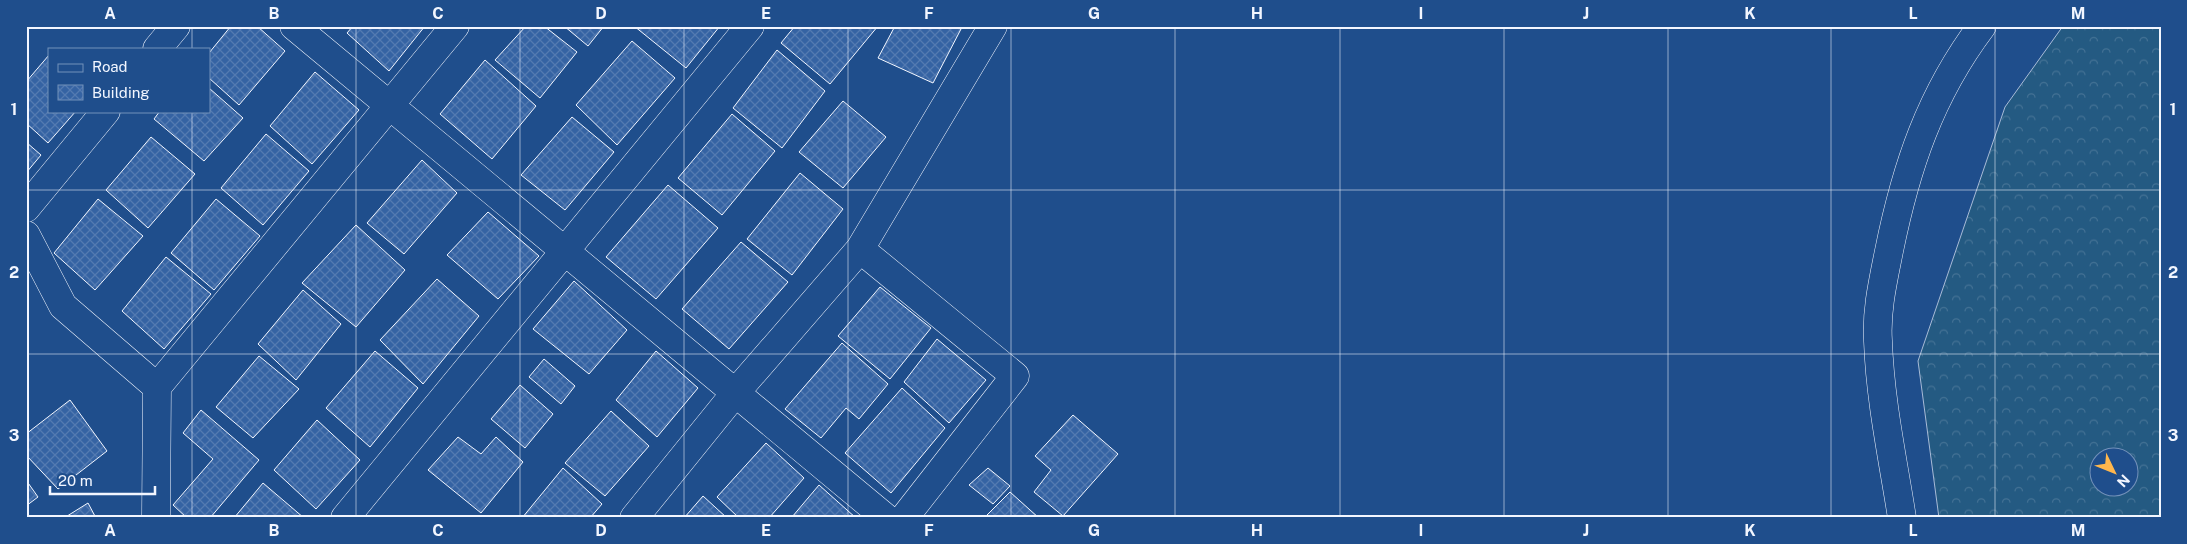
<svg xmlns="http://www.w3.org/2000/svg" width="2187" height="544" viewBox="0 0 2187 544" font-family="'Public Sans',sans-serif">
	<defs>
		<pattern id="forest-crowns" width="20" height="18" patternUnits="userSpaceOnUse" patternTransform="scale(1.25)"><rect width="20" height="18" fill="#245a82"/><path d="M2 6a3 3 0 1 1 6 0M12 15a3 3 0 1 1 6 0" fill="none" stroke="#447295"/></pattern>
		<pattern id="building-cross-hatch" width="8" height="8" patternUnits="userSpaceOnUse" patternTransform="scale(1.25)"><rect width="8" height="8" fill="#3563a3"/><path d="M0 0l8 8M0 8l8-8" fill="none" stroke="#537ab1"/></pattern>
	</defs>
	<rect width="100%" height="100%" fill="#1f4e8c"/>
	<path fill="url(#forest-crowns)" stroke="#a8bbd7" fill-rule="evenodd" d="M2063,26H2161V518H1939L1918,361L2005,107ZM2100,456H2130V486H2100Z"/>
	<path fill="url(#building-cross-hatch)" stroke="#f2f6ff" d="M231,26H257L285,51L239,105L209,78V53Z
		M353,26H425L389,71L347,33Z
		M526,26H544L577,52L540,98L495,60Z
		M564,26H604L588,46Z
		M634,26H720L686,68Z
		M795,26H878L830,84L781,43Z
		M895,26H955L961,29L933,83L878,58Z
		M632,41L675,78L617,145L576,105Z
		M777,50L825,91L782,148L733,108Z
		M49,55V111H76L48,143L26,123V82Z
		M485,60L536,106L492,159L440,114Z
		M315,72L359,110L312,164L270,126Z
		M209,88L243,118L204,161L154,119L160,111H209Z
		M843,101L886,137L843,188L799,152Z
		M732,114L775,151L722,215L678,178Z
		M572,117L614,152L565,210L521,175Z
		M266,134L309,171L263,225L221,188Z
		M151,137L195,174L148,228L106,190Z
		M26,142L41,155L26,173Z
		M422,160L457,193L404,254L367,223Z
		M800,173L843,209L792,275L747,239Z
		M668,185L718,228L656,299L606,257Z
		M98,199L143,236L95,290L54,253Z
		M216,199L260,236L214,290L171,253Z
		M488,212L539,256L498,299L447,255Z
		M356,225L405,270L356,327L302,283Z
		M741,242L788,282L729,349L682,309Z
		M166,257L211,294L164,349L122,311Z
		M437,279L479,316L423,384L380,340Z
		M574,281L627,330L589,374L533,329Z
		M880,287L931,328L890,379L838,336Z
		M303,290L341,324L296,380L258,344Z
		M937,339L986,380L949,423L904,382Z
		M842,343L888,384L859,419L846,408L821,438L785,409Z
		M375,351L418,388L370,447L326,408Z
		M656,351L698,388L657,437L616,400Z
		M259,356L299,389L253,438L216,407Z
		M544,359L575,386L561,404L529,377Z
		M520,385L553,414L525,448L491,419Z
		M902,388L945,428L891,493L845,453Z
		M70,400L107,451L58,489L26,455V434Z
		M201,410L259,460L210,518H187L173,505L213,459L183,433Z
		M611,411L649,446L605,496L565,463Z
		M1073,415L1118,454L1063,516L1034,492L1051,470L1035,456Z
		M317,420L360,460L316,509L274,470Z
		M458,437L481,454L496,437L523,462L481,513L428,470Z
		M766,443L804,478L769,518H739L717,497Z
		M563,468L602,504L590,518H522Z
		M988,468L1010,486L993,504L969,485Z
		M26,480L38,497L26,506Z
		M263,483L304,518H234Z
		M819,485L856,518H793L792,517Z
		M1010,492L1039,518H984Z
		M703,496L727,518H684Z
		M88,503L96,518H64Z"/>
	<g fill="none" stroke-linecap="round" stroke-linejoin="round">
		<defs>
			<path id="minor" d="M294,26L886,518
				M157,49L176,26
				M26,208L106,111
				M26,235L63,306L157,387
				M860,249L1015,376L904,518
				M156,518L157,387L455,26
				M345,518L750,26
				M634,518L736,392L860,249L993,26"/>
			<path id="tertiary" d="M1902,518C1893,460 1880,400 1878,341C1876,311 1883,281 1889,251C1906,167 1930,95 1982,26"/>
		</defs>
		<use href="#minor" stroke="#f2f6ff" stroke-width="29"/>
		<use href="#tertiary" stroke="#f2f6ff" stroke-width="29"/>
		<use href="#minor" stroke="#1f4e8c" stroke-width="28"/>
		<use href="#tertiary" stroke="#1f4e8c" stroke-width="28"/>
	</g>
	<path fill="none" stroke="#f2f6ff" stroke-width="1" stroke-opacity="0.55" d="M192,26V49M356,26V518M520,26V518M684,26V518M848,26V518M1011,26V518M1175,26V518M1340,26V518M1504,26V518M1668,26V518M1831,26V518M1995,26V518M192,111V518M26,190H2161M26,354H2161"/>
	<rect width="2187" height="544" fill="none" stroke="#1f4e8c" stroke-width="55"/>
	<rect x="48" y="48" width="162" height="65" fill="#1f4e8c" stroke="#7391ba"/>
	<rect x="58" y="64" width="25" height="8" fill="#1f4e8c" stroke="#7391ba"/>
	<text x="92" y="72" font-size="15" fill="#f2f6ff">Road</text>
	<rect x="58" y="85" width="25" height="15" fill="url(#building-cross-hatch)" stroke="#7391ba"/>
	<text x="92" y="98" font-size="15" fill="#f2f6ff">Building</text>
	<g transform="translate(2114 472) rotate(133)"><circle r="24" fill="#1f4e8c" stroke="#7391ba"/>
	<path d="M0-4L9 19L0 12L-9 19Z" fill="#ffb74d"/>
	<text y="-8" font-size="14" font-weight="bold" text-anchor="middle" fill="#f2f6ff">N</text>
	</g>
	<path d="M50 486v8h105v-8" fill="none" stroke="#f2f6ff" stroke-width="2.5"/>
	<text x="58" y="486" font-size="15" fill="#f2f6ff" stroke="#1f4e8c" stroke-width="4" paint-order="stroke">20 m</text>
	<rect x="28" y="28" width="2132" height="488" fill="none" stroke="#f2f6ff" stroke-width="2"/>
	<g font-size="16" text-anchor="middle" font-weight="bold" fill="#f2f6ff">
		<text x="110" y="19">A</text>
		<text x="274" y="19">B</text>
		<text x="438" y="19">C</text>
		<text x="601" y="19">D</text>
		<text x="766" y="19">E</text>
		<text x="929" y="19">F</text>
		<text x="1094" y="19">G</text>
		<text x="1257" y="19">H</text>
		<text x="1421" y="19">I</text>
		<text x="1586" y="19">J</text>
		<text x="1750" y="19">K</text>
		<text x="1913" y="19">L</text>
		<text x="2078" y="19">M</text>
		<text x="14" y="115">1</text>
		<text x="2173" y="115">1</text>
		<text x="14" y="278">2</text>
		<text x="2173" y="278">2</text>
		<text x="14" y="441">3</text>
		<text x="2173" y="441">3</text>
		<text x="110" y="536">A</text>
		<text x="274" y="536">B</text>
		<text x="438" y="536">C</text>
		<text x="601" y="536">D</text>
		<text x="766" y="536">E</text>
		<text x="929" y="536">F</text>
		<text x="1094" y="536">G</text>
		<text x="1257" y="536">H</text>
		<text x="1421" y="536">I</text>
		<text x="1586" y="536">J</text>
		<text x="1750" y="536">K</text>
		<text x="1913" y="536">L</text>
		<text x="2078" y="536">M</text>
	</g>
</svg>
